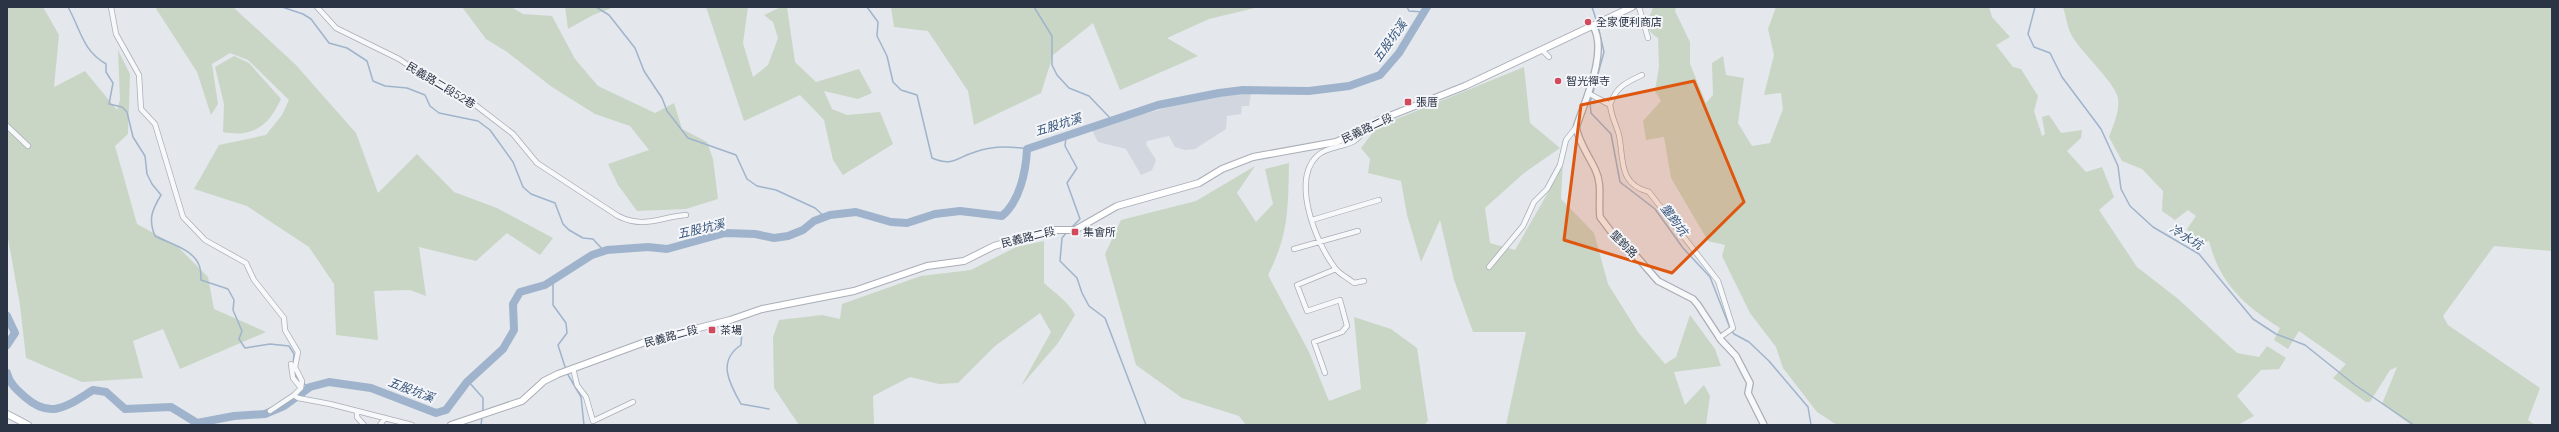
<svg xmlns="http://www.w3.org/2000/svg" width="2559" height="432" viewBox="0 0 2559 432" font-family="Manrope,'Noto Sans TC',sans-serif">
	<rect width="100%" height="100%" fill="#e4e7ec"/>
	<path fill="#d2d6de" d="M1251,92L1249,106H1242L1241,114L1227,116L1226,129L1195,149L1185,150L1175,147L1169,136L1147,141L1146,144L1156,160L1152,170L1141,175L1126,149L1098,142L1091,128L1222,93Z"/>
	<path fill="#c9d6c5" d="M7,7H43L59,35L54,87L85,71L117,110L120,100L118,50L130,74L128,134L115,146L137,224L177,246L208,277L214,309L266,332L180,369L163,329L133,341L143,378L82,382L26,358L20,305L7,233Z
		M155,7H233L295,64L356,133L378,193L417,154L454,192L497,208L553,238L540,255L507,233L476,261L419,247L426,296L410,290L374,291L378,340L336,335L334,284L309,247L247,206L194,189L219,145L266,135L282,115L289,100L248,60L230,53L212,64L218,104L211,115L197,72Z
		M462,7H511L523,14L552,16L575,59L598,86L655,113L674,103L682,129L707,142L713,159L718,199L686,209L637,211L618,185L608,164L649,150L630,126L595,114L552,87L507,52L486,39Z
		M565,7H614L593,15L568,29Z
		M706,7H748L743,43L753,77L768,65L778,38L773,22L764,15L781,7H787L795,62L816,82L859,69L872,93L858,99L824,91L832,109L847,115L880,112L893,144L843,175L833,160L824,120L800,95L744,121Z
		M891,7H1259L1209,19L1167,38L1198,56L1120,90L1093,23L1053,55L1041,93L974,125L968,91L928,31L894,27Z
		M1653,7H1676L1675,11L1690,42V64L1706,103L1713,95L1712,63L1723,56L1726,75L1744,78L1738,123L1752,146L1770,143L1783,109L1781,93L1764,95L1774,55L1768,29L1776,7H1989L1992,17L2010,37L1996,45L2013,67L2021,69L2038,96L2034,111L2042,136L2045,134L2042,117L2049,115L2061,133L2082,130L2081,138L2067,151L2086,172L2102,167L2114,197L2099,210L2137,267L2177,298L2237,353L2259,357L2267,346L2286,358L2279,369L2261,370L2237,396L2254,416L2238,425H1837L1817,412L1783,368L1776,347L1750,313L1722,256L1725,245L1708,241L1671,178L1664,137L1646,140L1643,121L1661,101L1655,91L1659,67L1658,38C1642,27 1648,23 1653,7Z
		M2063,7H2552V251L2494,246L2443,316L2448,325L2540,388L2528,420L2535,425H2411L2382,404L2397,367L2390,370L2370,402H2366L2333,378L2346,364L2299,331L2288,349L2274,340L2280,328C2244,305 2220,284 2209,241L2199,243L2187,229L2196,216L2188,210L2175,220L2162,211L2163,191L2142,169L2122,161L2109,137C2113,126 2120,111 2118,98C2115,82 2080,52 2071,34C2067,26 2066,16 2063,7Z
		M234,56L249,63L281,99C269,125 254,138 223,132L224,104L215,67Z
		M1524,67L1530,123L1560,148L1524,173L1485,208L1490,243L1515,250L1557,177L1563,158L1561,199L1594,233L1608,284L1638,332L1665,364L1676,357L1690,315L1715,349L1721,366L1674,372L1685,405L1704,385L1710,396L1706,425H1506L1526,332H1473L1454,280L1440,220L1421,262L1407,215L1401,181L1368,173L1370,159L1361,148L1377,127Z
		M1289,163C1288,208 1289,234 1268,275L1309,352L1329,401L1361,389L1354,317L1391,329L1417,348L1428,421L1424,425H1246L1239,416L1182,398L1136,365L1105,254L1121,220L1196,201L1255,166L1237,193L1256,222L1273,204L1265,169Z
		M1044,241V283C1055,293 1069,302 1075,315L1058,343L1021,386L1051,332L1040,313L995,346L958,383L939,384L910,377L873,396L874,425H799L774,388L773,337L779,320L822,315L840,319L842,304L921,276L971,270L1016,247Z"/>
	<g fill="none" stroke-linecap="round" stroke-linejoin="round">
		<path stroke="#9fb4cc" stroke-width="1.5" d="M68,7C81,30 82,50 106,64V72L113,83L109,104L122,107L127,112L133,137L145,156L147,174L152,184L161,195C152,210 148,219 155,236C168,243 193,249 199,265C201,269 201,276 201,280L228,289L234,300L233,310L242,331L239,339L245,348L270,344L289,346L294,354L293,365
			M282,7L303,14L311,19L329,43L347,48L367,61L373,81L385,86L407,88L425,95L430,106L439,113L478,121L490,130L513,162L523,187L531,194L555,203L563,224L569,230L583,238L593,239L604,251
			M596,7L609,15L635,48L644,71L662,98L667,111L688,138L736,155L747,179L757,186L776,190L815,208L825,217
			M867,7L878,22L877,36L887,56L893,82L901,90L917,95L932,158C954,167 955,158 975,152C992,146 1009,146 1027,149
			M1034,7L1052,36V65L1057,75L1069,88L1089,96L1111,119
			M1407,7L1409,11L1423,12
			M1592,7L1597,22
			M2035,7L2028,34L2034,47L2050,53L2062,77L2101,129L2118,166L2121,189L2130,206L2153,227L2199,254L2253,319L2276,334L2305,345L2355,385L2414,425
			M1598,26L1604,52L1590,103L1591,113L1611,134L1620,182L1655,209L1683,248L1710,277L1730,328L1734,334L1749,342L1769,361L1808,407L1811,425
			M1066,137L1065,146L1077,168L1067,183L1080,219L1071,228
			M1067,232L1062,238L1060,261L1077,278L1082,293L1089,306L1105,318L1146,425
			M553,280V305L566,323L567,333L558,345L566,370
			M742,330L741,345C717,361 729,383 741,404L769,409
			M294,372L298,381
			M567,373L581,397L584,425
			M468,381L483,398V411
			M304,384L310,387
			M481,425L482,417"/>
		<path stroke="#9fb4cc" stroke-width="8" d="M7,316L15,333L7,345
			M7,373C9,383 17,390 25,397C51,420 67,406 93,390L106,392L125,409L171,407L197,423L234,416L265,414L284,406L310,387L329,382L371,388L436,413L446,410L467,382L503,349L514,330L513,304L520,292L545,285L592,255L607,250L648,247L667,249L725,233L755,234L774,238L788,236L803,230L814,221L830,215L856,212L891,222L907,223L935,214L960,211L1002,216C1020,201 1026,171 1027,149L1158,105L1219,93L1243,90L1309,91L1349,86L1380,75L1399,53L1427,7"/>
		<defs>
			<path id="minor" d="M111,7L116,34L139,75L141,109L155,124L183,217L205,240L246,263L254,280L284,318L285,330L298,352L295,367L302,381L301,388L294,395L270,411
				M317,7L336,28L399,59L439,86L451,89L465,97L513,134L537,163L618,216C644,229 660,217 686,215
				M1639,7L1648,38
				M1542,50L1549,57
				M1588,93L1610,105C1612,119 1616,124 1619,135C1624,160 1618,184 1649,192L1718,281L1733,328L1719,338
				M1610,105C1616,87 1625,83 1642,75
				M7,126L28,146
				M1363,130C1356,150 1330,143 1317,156C1291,181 1316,243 1335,268C1339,274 1348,278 1354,283L1364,281
				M1312,220L1379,200
				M1294,249L1358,231
				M1489,267L1523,226L1534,202L1547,189L1560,165L1566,140L1577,126
				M291,364L293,378L301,388
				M573,368L577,385L586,397L593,421L633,402
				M1325,373L1314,342L1342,332L1347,326L1340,300L1307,311L1297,285L1336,269
				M294,395L298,398L330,404L412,425
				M357,411V417L364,425
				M380,425L385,418"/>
			<path id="tertiary" d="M1593,26C1608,51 1586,98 1577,125C1574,134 1591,160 1595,169C1603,185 1598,200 1600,217L1618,241L1631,250L1658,281L1693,299L1698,305L1721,340L1736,356L1750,383L1748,393L1764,425"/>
			<path id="secondary" d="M7,414L28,425
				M451,425L522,401L544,381L558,374L648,341L730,320L762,309L854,291L927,266L964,261L994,246L1048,230H1075L1117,206L1199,183L1222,169L1253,157L1336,142L1363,130L1377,121L1465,86L1632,7"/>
		</defs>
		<use href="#minor" stroke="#a9aeb7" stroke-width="6"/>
		<use href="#tertiary" stroke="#a9aeb7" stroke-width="8"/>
		<use href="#secondary" stroke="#a9aeb7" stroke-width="8"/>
		<use href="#minor" stroke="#f7f8fa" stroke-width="4.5"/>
		<use href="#tertiary" stroke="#f7f8fa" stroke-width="5.5"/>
		<use href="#secondary" stroke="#fff" stroke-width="6"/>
	</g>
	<path fill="#df570f" fill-opacity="0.2" stroke="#df570f" stroke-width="3" stroke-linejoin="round" d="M1694,81L1744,202L1672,273L1564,240L1581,105Z"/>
	<g fill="#d1495b" stroke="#f4f6f9" stroke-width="1.5">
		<circle cx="1588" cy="22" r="4"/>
		<circle cx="1558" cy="81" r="4"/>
		<rect x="1404" y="98" width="8" height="8" rx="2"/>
		<rect x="1071" y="228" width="8" height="8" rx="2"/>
		<rect x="708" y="326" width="8" height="8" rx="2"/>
	</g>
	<g text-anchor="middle" stroke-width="4" stroke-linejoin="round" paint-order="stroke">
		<g font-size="11" fill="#2b3445" stroke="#f4f6f9" text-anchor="start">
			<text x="1596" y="26">全家便利商店</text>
			<text x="1566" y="85">智光禪寺</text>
			<text x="1416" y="106">張厝</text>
			<text x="1083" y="236">集會所</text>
			<text x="720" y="334">茶場</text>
		</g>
		<g font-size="11" fill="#2b3445" stroke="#f4f6f9">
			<text transform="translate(441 85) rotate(31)" y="4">民義路二段52巷</text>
			<text transform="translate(1367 128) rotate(-25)" y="4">民義路二段</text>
			<text transform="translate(1028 237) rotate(-14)" y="4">民義路二段</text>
			<text transform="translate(1624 244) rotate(45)" y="4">壟鉤路</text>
			<text transform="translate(671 336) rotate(-15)" y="4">民義路二段</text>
		</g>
		<g font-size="12" font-style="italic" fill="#34527a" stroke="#f4f6f9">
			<text transform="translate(1390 41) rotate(-54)" y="4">五股坑溪</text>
			<text transform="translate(1058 125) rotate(-17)" y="4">五股坑溪</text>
			<text transform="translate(1674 220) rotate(53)" y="4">壟鉤坑</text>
			<text transform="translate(701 229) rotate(-13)" y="4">五股坑溪</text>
			<text transform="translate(2186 237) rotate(32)" y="4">冷水坑</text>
			<text transform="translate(411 390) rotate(21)" y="4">五股坑溪</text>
		</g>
	</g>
	<rect width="2559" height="432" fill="none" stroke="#2b3445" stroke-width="16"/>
</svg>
